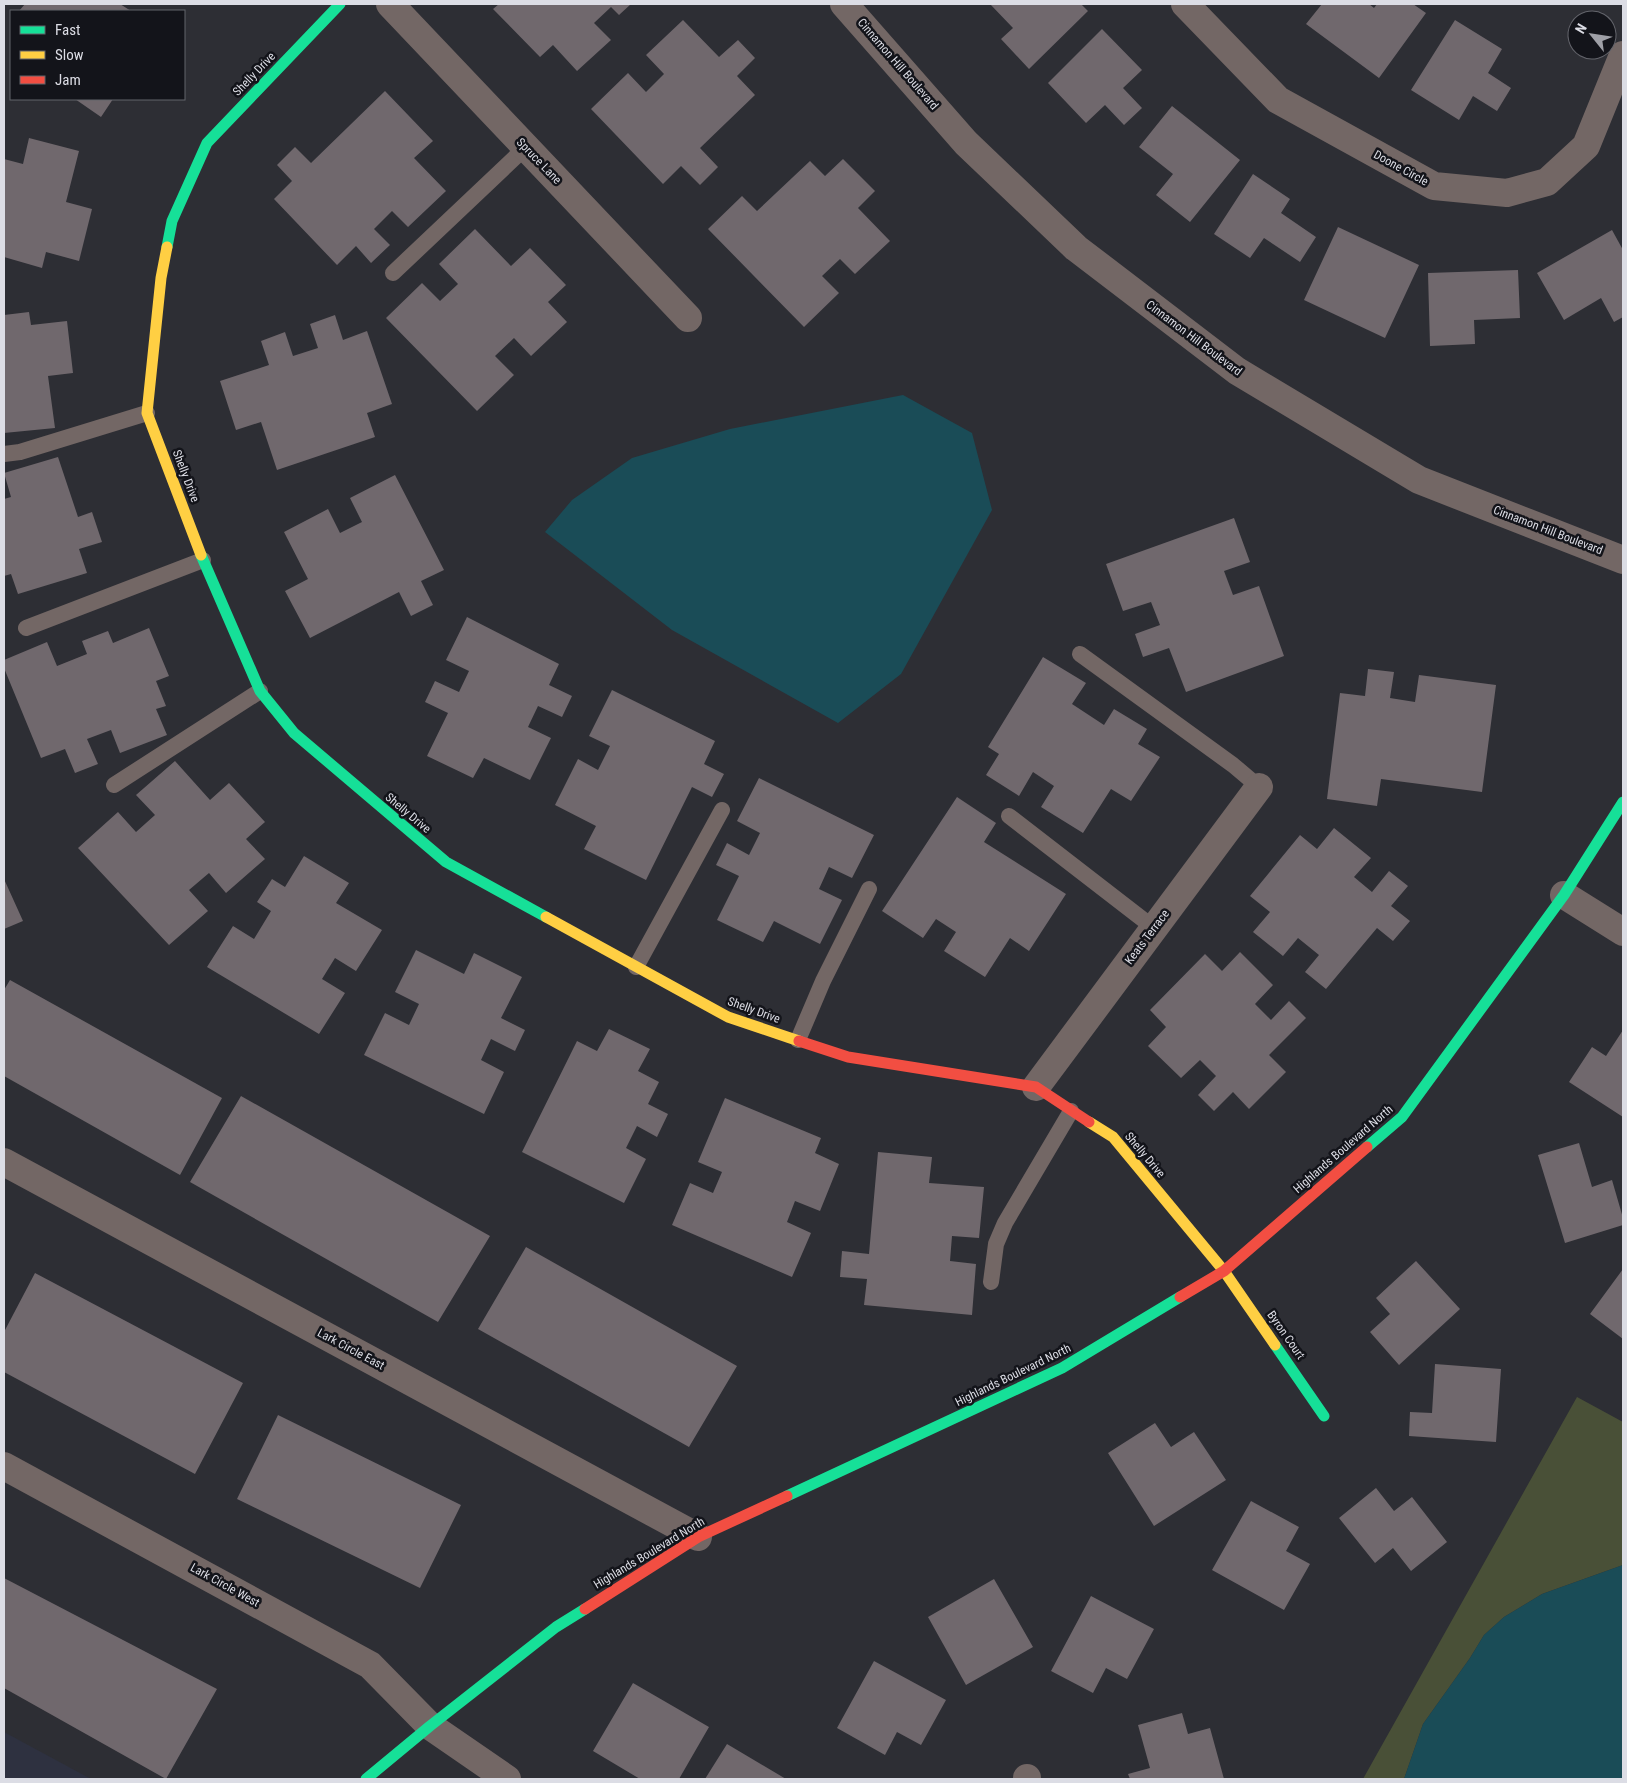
<svg xmlns="http://www.w3.org/2000/svg" width="1627" height="1783" viewBox="0 0 1627 1783" font-family="'Roboto Condensed',sans-serif">
	<rect width="100%" height="100%" fill="#2d2e34"/>
	<path fill="#2e3140" d="M4,1732L91,1779H4Z"/>
	<path fill="#495037" d="M1577,1397L1623,1422V1565L1542,1594L1504,1617L1484,1635L1470,1658L1423,1724L1404,1779H1363Z"/>
	<path fill="#1a4c57" d="M903,395L972,433L992,510L901,674L838,723L672,630L545,532L572,500L632,458L730,429Z
		M1623,1565V1779H1404L1423,1724L1470,1658L1484,1635L1504,1617L1542,1594Z"/>
	<path fill="#70686d" d="M25,4H120L131,11H19Z
		M499,4H631L619,15L611,7L594,23L611,40L577,71L553,45L540,57L493,9Z
		M990,4H1081L1088,11L1029,69L1001,39L1013,28Z
		M1322,4H1369L1374,8L1377,4H1413L1426,13L1379,78L1306,24Z
		M683,20L719,57L738,40L755,58L737,76L755,95L700,148L718,167L700,185L681,166L663,184L591,109L628,73L646,92L664,74L646,55Z
		M1455,20L1502,49L1488,73L1511,88L1497,111L1473,96L1459,120L1411,90Z
		M1102,29L1142,70L1123,88L1142,108L1124,125L1105,105L1086,123L1048,83Z
		M385,91L433,141L414,158L446,191L408,227L392,211L374,229L390,245L371,263L356,246L337,265L274,199L292,181L277,165L295,147L311,163Z
		M75,99H113L101,117Z
		M1172,106L1240,160L1190,222L1156,195L1173,174L1139,147Z
		M29,138L79,151L66,202L92,209L79,261L46,252L42,268L4,257L5,243L4,242V159L23,164Z
		M843,159L875,191L858,208L890,241L855,274L840,259L822,276L839,293L804,327L708,229L742,196L757,211L810,161L825,176Z
		M1253,174L1290,199L1281,213L1316,237L1300,262L1264,238L1250,258L1214,234Z
		M1338,227L1419,265L1385,338L1304,300Z
		M475,229L511,266L530,248L566,285L548,302L567,322L531,356L514,338L495,356L514,375L477,411L386,318L422,283L440,301L458,284L439,264Z
		M1612,230L1623,250V317L1614,322L1601,298L1564,320L1537,273Z
		M1518,270L1520,318L1474,320L1475,344L1430,346L1428,273Z
		M29,312L31,325L67,321L73,373L48,376L55,428L4,433V315Z
		M335,315L343,340L367,331L392,404L367,413L375,437L277,470L261,422L236,430L220,381L269,365L261,341L285,332L293,356L318,348L310,324Z
		M58,457L78,517L92,512L102,542L79,549L87,573L18,594L11,574L4,576V499L11,497L4,473Z
		M395,475L444,570L421,581L433,605L411,616L399,592L310,638L285,591L308,579L284,532L328,509L340,533L362,522L350,498Z
		M1234,518L1250,562L1224,571L1233,595L1259,586L1284,656L1186,692L1169,648L1143,657L1135,634L1160,625L1151,602L1123,611L1106,564Z
		M467,617L559,664L549,685L572,696L562,717L538,706L528,727L551,738L530,780L484,758L473,778L427,756L448,713L425,702L435,681L459,692L469,671L446,660Z
		M149,628L169,676L156,681L166,706L156,709L167,735L120,753L111,730L87,739L98,764L75,773L65,749L41,758L4,668V660L47,642L57,666L87,654L82,641L108,631L113,643Z
		M1043,657L1086,683L1072,704L1104,725L1114,709L1147,729L1138,744L1160,757L1131,801L1111,789L1083,833L1041,807L1054,786L1033,772L1019,796L986,775L999,754L988,747Z
		M1368,669L1394,672L1390,698L1415,702L1419,675L1496,685L1482,792L1381,779L1377,806L1327,799L1340,693L1365,696Z
		M612,690L715,741L704,764L724,774L712,797L692,787L646,880L584,849L596,826L555,805L578,759L598,770L610,746L589,736Z
		M175,761L210,800L229,783L265,822L246,839L265,859L226,893L209,873L189,890L208,911L169,945L78,848L118,812L136,832L155,815L136,795Z
		M759,778L874,835L852,878L829,867L819,889L842,900L820,944L774,921L763,942L717,920L739,876L716,865L727,843L749,855L760,833L737,821Z
		M957,797L996,823L984,842L1066,894L1029,951L1010,938L985,977L944,951L956,932L936,919L923,938L882,911Z
		M1334,828L1371,858L1354,877L1372,892L1389,871L1408,886L1391,906L1410,921L1393,941L1377,928L1326,989L1305,972L1319,955L1298,938L1283,956L1253,932L1270,912L1250,896L1300,835L1317,849Z
		M304,856L349,883L336,903L382,930L356,971L335,958L322,979L345,993L319,1034L207,967L233,926L254,939L271,911L257,902L272,879L285,887Z
		M4,879L23,921L4,929Z
		M416,950L464,974L474,953L522,977L501,1018L525,1030L515,1051L491,1039L481,1060L504,1072L484,1114L364,1055L385,1013L409,1025L419,1004L395,992Z
		M1240,952L1273,985L1255,1004L1271,1020L1289,1001L1306,1018L1269,1055L1286,1072L1249,1109L1233,1092L1214,1111L1198,1095L1216,1076L1200,1060L1181,1078L1148,1046L1166,1027L1150,1010L1205,954L1222,971Z
		M10,980L222,1098L180,1175L4,1076V990Z
		M609,1029L650,1049L638,1071L659,1082L648,1104L668,1114L657,1137L637,1126L626,1148L646,1159L624,1203L522,1152L577,1041L597,1051Z
		M1623,1030V1117L1569,1082L1592,1047L1606,1056Z
		M241,1096L490,1236L438,1322L190,1182Z
		M725,1098L821,1138L815,1153L839,1164L820,1211L795,1201L787,1222L811,1233L792,1277L672,1225L690,1183L713,1193L722,1172L698,1162Z
		M1579,1143L1592,1187L1612,1180L1623,1218V1225L1565,1243L1538,1155Z
		M878,1152L932,1157L929,1183L984,1187L979,1238L952,1236L950,1261L976,1264L972,1315L864,1305L867,1279L840,1277L842,1251L869,1254Z
		M526,1247L737,1366L689,1447L478,1329Z
		M1416,1261L1460,1309L1399,1365L1370,1332L1390,1314L1376,1298Z
		M1623,1269V1339L1590,1314Z
		M35,1273L243,1383L195,1474L4,1372V1332Z
		M1435,1364L1501,1369L1496,1442L1409,1436L1410,1412L1432,1413Z
		M278,1415L461,1505L420,1588L237,1499Z
		M1155,1423L1171,1447L1194,1432L1226,1480L1154,1526L1108,1453Z
		M1376,1488L1394,1511L1412,1497L1447,1542L1411,1571L1393,1548L1375,1563L1339,1518Z
		M1251,1501L1299,1527L1286,1551L1310,1564L1284,1610L1212,1570Z
		M4,1578L217,1689L166,1779L4,1688Z
		M994,1579L1033,1647L966,1685L928,1617Z
		M1091,1596L1154,1629L1127,1679L1106,1668L1093,1693L1051,1671Z
		M874,1661L946,1700L921,1745L897,1732L885,1755L837,1728Z
		M633,1683L709,1727L679,1779H640L593,1751Z
		M1182,1713L1188,1734L1210,1728L1224,1779H1130L1128,1774L1150,1768L1138,1725Z
		M727,1744L786,1779H705Z"/>
	<g fill="none" stroke-linecap="round" stroke-linejoin="round">
		<path stroke="#736765" stroke-width="16" d="M393,273L526,147
			M4,454L20,452L147,413
			M26,628L203,560
			M1080,654L1233,765L1259,787
			M114,785L260,691
			M1009,816L1154,928
			M636,967L722,810
			M798,1040L823,981L869,889
			M991,1282L996,1244L1005,1223L1071,1111"/>
		<path stroke="#736765" stroke-width="28" d="M390,4L688,318
			M844,4L966,143L1076,248L1237,371L1419,480L1623,560
			M1185,4L1278,100L1434,186L1507,193L1547,182L1586,146L1623,55
			M1564,895L1623,932
			M1036,1087L1259,787
			M4,1162L698,1537
			M4,1466L370,1665L430,1726L507,1779
			M1027,1778V1779"/>
		<path stroke="#16e098" stroke-width="11" d="M167,247L172,221L207,143L340,4
			M201,555L260,691L294,733L446,862L546,917
			M1367,1147L1402,1117L1564,895L1623,802
			M1275,1345L1324,1416
			M787,1496L1062,1368L1180,1297
			M366,1779L430,1726L556,1627L585,1609"/>
		<path stroke="#ffcf43" stroke-width="11" d="M167,247L161,278L147,413L201,555
			M546,917L728,1017L799,1041
			M1089,1122L1113,1137L1224,1271L1275,1345"/>
		<path stroke="#f24e42" stroke-width="11" d="M799,1041L848,1057L1036,1087L1089,1122
			M1180,1297L1224,1271L1367,1147
			M585,1609L698,1537L787,1496"/>
	</g>
	<g text-anchor="middle" stroke-width="5" stroke-linejoin="round" paint-order="stroke">
		<g font-size="12" fill="#dcdde5" stroke="#13141a">
			<text transform="translate(898 64) rotate(49)" y="4">Cinnamon Hill Boulevard</text>
			<text transform="translate(254 74) rotate(-46)" y="4">Shelly Drive</text>
			<text transform="translate(539 161) rotate(46)" y="4">Spruce Lane</text>
			<text transform="translate(1401 168) rotate(29)" y="4">Doone Circle</text>
			<text transform="translate(1194 338) rotate(37)" y="4">Cinnamon Hill Boulevard</text>
			<text transform="translate(186 476) rotate(69)" y="4">Shelly Drive</text>
			<text transform="translate(1548 530) rotate(21)" y="4">Cinnamon Hill Boulevard</text>
			<text transform="translate(408 813) rotate(40)" y="4">Shelly Drive</text>
			<text transform="translate(1147 937) rotate(-53)" y="4">Keats Terrace</text>
			<text transform="translate(754 1010) rotate(20)" y="4">Shelly Drive</text>
			<text transform="translate(1343 1149) rotate(-41)" y="4">Highlands Boulevard North</text>
			<text transform="translate(1145 1155) rotate(50)" y="4">Shelly Drive</text>
			<text transform="translate(1286 1335) rotate(55)" y="4">Byron Court</text>
			<text transform="translate(351 1349) rotate(28)" y="4">Lark Circle East</text>
			<text transform="translate(1013 1375) rotate(-26)" y="4">Highlands Boulevard North</text>
			<text transform="translate(649 1553) rotate(-31)" y="4">Highlands Boulevard North</text>
			<text transform="translate(225 1585) rotate(29)" y="4">Lark Circle West</text>
		</g>
	</g>
	<rect width="1627" height="1783" fill="none" stroke="#dcdde5" stroke-width="10"/>
	<rect x="10" y="10" width="175" height="90" fill="#13141a" stroke="#63646b"/>
	<rect x="20" y="26" width="25" height="8" fill="#16e098" stroke="#63646b"/>
	<text x="55" y="35" font-size="15" fill="#dcdde5">Fast</text>
	<rect x="20" y="51" width="25" height="8" fill="#ffcf43" stroke="#63646b"/>
	<text x="55" y="60" font-size="15" fill="#dcdde5">Slow</text>
	<rect x="20" y="76" width="25" height="8" fill="#f24e42" stroke="#63646b"/>
	<text x="55" y="85" font-size="15" fill="#dcdde5">Jam</text>
	<g transform="translate(1592 35) rotate(300)"><circle r="24" fill="#13141a" stroke="#63646b"/>
	<path d="M0-4L9 19L0 12L-9 19Z" fill="#9fa0a7"/>
	<text y="-8" font-size="14" font-weight="bold" text-anchor="middle" fill="#dcdde5">N</text>
	</g>
</svg>
